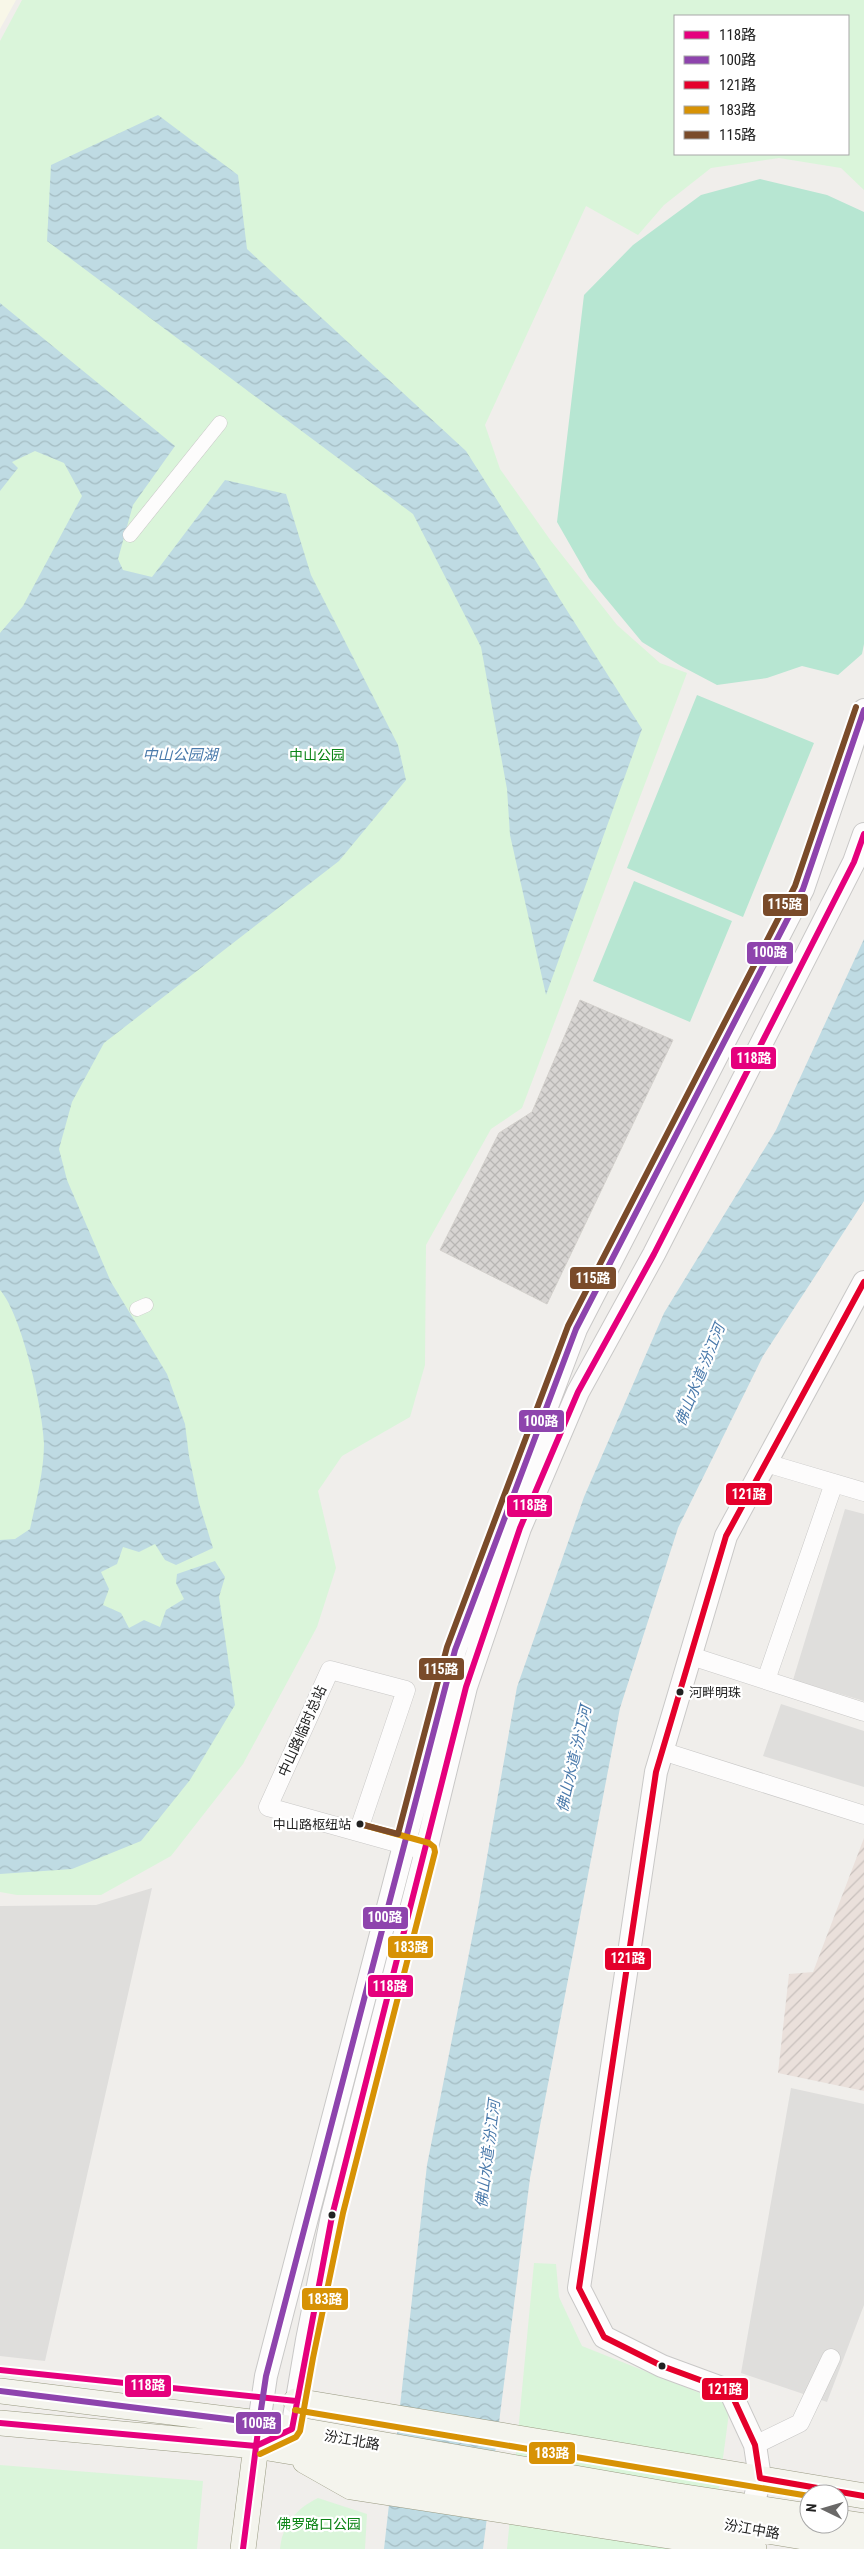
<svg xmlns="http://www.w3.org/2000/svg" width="864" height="2549" viewBox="0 0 864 2549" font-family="'Roboto Condensed','Noto Sans SC',sans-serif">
	<defs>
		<pattern id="military-furrows" width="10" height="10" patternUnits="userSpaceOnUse" patternTransform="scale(1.25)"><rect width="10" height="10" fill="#eae0db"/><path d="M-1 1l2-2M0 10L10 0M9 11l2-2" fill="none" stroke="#c8c0bc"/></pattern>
		<pattern id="water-waves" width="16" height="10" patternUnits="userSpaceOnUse" patternTransform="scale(1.25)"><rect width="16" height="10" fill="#bfdbe3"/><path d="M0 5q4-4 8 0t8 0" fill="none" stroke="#a4bcc2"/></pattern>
		<pattern id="building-cross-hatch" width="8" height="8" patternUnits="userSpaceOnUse" patternTransform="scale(1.25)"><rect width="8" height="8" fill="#d7d4d2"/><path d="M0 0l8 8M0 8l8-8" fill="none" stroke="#b8b6b4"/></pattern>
	</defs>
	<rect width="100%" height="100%" fill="#f0eeeb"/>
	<path fill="#dfdedc" d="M845,1509L864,1514V1701L793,1680Z
		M781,1704L864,1731V1787L763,1756Z
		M152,1888L45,2361L0,2356V1906L96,1905Z
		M791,2088L864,2104V2305L827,2402L741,2373Z"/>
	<path fill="#f8f7e8" d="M0,0H16L0,29Z"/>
	<path fill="url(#military-furrows)" d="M864,1838V2091L778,2073L789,1974L813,1972Z"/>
	<path fill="#daf5da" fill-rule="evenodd" d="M22,0H864V190L841,168L779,158L711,168L664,205L638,235L586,206L485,425L500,469L551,541L617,625L660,663L687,673L522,1108L491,1129L426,1245L425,1365L410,1417L342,1456L318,1491L336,1568L317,1627L243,1764L171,1856L101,1895H17L0,1892V41ZM675,16H848V154H675Z
		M534,2263L556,2264L559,2297L582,2346L730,2405L711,2549H507Z
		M0,2465L203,2481L197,2549H0Z
		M318,2498L367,2514L365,2549H280C282,2525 297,2508 318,2498Z"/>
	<path fill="#b7e6d2" d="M760,179L827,195L864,212V644L862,654L838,675L802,666L767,678L717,685L681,666L642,642L589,578L557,522L584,295L633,245L701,195Z
		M697,695L814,743L743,917L627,868Z
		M634,881L732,921L690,1022L593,981Z"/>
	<path fill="url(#water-waves)" d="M158,115L238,175L247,249L466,451L642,729L546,995L510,835L507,789L481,647L413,514L47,241L51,165Z
		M0,303L175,446L133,505L118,559L123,570L152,577L225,480L286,494L311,575L398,745L406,780L339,861L104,1043L72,1102L59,1149L67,1180L111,1282L167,1374L185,1424L189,1456L199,1503L213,1548L176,1565L165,1560L155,1544L139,1552L123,1547L117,1564L101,1572L109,1589L103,1605L121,1613L129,1628L144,1620L160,1627L166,1610L184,1599L176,1583L177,1574L215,1561L225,1577L219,1597L235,1705L190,1780L141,1841L72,1869L0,1874V1540L15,1539L30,1529C36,1501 44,1472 44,1443C43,1409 22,1315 0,1290V633L23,606L82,496L64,463L35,451L12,462L18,468L0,491Z
		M864,939V1201L763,1356L678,1528L620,1708L530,2178L483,2549H384L427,2165L478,1908L517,1687L584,1497L664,1313L776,1130Z"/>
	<path fill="url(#building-cross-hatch)" stroke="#d3d0cc" d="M580,1000L673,1040L547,1304L440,1250L499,1133L532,1112Z"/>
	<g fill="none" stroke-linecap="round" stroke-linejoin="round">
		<defs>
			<path id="pedestrian" d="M130,535L220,423
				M137,1309L146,1305"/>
			<path id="minor" d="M766,1463L864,1492
				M691,1656L864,1712
				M766,1680L834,1483
				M662,1751L864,1815
				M358,1832L406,1690L330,1670L268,1807L415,1848
				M755,2445L800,2423L831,2358"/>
			<path id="tertiary" d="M259,2423L266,2376L289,2287L455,1650L576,1329L803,889L864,710
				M276,2437L292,2429L307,2340L332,2216L426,1851L466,1687L520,1528L578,1392L654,1254L854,862L864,834
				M753,2506L760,2478L755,2445L730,2391L662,2366L604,2337L579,2288L656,1772L726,1536L864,1282"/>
			<path id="secondary" d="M0,2391L259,2423L672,2495L809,2516
				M296,2401L864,2496
				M0,2423L256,2446L864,2547
				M305,2461L351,2487L754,2549
				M839,2522L864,2526
				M243,2549L258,2430"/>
		</defs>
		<use href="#pedestrian" stroke="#c9c8c7" stroke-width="15"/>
		<use href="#minor" stroke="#c9c8c7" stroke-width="19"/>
		<use href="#tertiary" stroke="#c9c8c7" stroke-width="24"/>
		<use href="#secondary" stroke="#999a82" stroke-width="26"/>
		<use href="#pedestrian" stroke="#fdfcfc" stroke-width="14"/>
		<use href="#minor" stroke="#fdfcfc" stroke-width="18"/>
		<use href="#tertiary" stroke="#fdfcfc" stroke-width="22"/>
		<use href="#secondary" stroke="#f4f4ed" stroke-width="25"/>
		<defs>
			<path id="bus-1" d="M0,2370L296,2401
				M0,2423L256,2446L292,2429L332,2216L466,1687L520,1528L578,1392L654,1254L854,862L864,834
				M243,2549L259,2423"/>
			<path id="bus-2" d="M0,2391L259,2423L266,2376L455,1650L576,1329L803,889L864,710"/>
			<path id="bus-3" d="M864,1282L726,1536L656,1772L579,2288L604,2337L662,2366L730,2391L755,2445L760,2478L864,2496"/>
			<path id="bus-4" d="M295,2410L809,2496
				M260,2454L296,2437L300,2431L313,2358L343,2213L435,1852L434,1847L429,1843L360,1824"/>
			<path id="bus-5" d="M360,1824L398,1834L447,1647L568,1326L795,886L856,707"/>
		</defs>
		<use href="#bus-1" stroke="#fff" stroke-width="10"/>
		<use href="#bus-2" stroke="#fff" stroke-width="10"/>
		<use href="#bus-3" stroke="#fff" stroke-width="10"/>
		<use href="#bus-4" stroke="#fff" stroke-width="10"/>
		<use href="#bus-5" stroke="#fff" stroke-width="10"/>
		<use href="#bus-1" stroke="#e5007d" stroke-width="6"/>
		<use href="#bus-2" stroke="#8e44ad" stroke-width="6"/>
		<use href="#bus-3" stroke="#e4002b" stroke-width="6"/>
		<use href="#bus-4" stroke="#d79205" stroke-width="6"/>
		<use href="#bus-5" stroke="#7a4b2a" stroke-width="6"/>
	</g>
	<g fill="#222" stroke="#fff" stroke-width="2">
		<circle cx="680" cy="1692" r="4.5"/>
		<circle cx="360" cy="1824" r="4.5"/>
		<circle cx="332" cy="2215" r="4.5"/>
		<circle cx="662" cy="2366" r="4.5"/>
	</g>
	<g text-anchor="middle" stroke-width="4.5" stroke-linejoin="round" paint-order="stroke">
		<g font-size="13" fill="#222" stroke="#fff" text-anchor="start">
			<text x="689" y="1697">河畔明珠</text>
			<text x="351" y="1829" text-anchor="end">中山路枢纽站</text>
		</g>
		<g font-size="14" fill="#0c8416" stroke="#fff">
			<text x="317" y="760">中山公园</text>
			<text x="319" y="2529">佛罗路口公园</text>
		</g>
		<g font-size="14" fill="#222" stroke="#fff">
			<text transform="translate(302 1731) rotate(-66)" y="5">中山路临时总站</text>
			<text transform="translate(352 2440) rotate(10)" y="5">汾江北路</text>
			<text transform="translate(752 2529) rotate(10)" y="5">汾江中路</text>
		</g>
		<g font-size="15" font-style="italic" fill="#4a7aab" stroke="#fff">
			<text x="180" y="760">中山公园湖</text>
			<text transform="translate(700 1375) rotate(-68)" y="5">佛山水道-汾江河</text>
			<text transform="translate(574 1759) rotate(-77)" y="5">佛山水道-汾江河</text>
			<text transform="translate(488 2154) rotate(-83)" y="5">佛山水道-汾江河</text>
		</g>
	</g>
	<g stroke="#fff" stroke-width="2">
		<rect x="762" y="893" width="47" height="24" rx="5" fill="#7a4b2a"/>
		<rect x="746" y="941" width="48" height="24" rx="5" fill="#8e44ad"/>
		<rect x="730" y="1046" width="47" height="24" rx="5" fill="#e5007d"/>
		<rect x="569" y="1266" width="48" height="24" rx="5" fill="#7a4b2a"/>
		<rect x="518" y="1409" width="47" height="24" rx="5" fill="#8e44ad"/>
		<rect x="725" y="1482" width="48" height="24" rx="5" fill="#e4002b"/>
		<rect x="506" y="1494" width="47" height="24" rx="5" fill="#e5007d"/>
		<rect x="418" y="1657" width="47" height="24" rx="5" fill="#7a4b2a"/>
		<rect x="362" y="1906" width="47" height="24" rx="5" fill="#8e44ad"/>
		<rect x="387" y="1935" width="47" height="24" rx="5" fill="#d79205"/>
		<rect x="604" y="1947" width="48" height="24" rx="5" fill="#e4002b"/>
		<rect x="367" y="1974" width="47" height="24" rx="5" fill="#e5007d"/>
		<rect x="301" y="2287" width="48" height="24" rx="5" fill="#d79205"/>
		<rect x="124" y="2374" width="48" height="24" rx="5" fill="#e5007d"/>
		<rect x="701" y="2377" width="48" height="24" rx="5" fill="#e4002b"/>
		<rect x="235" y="2411" width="47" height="24" rx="5" fill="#8e44ad"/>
		<rect x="528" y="2441" width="48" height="24" rx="5" fill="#d79205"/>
	</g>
	<g font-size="14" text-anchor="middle" font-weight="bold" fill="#fff">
		<text x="785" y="909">115路</text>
		<text x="770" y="957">100路</text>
		<text x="754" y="1063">118路</text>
		<text x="593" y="1283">115路</text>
		<text x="541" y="1426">100路</text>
		<text x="749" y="1499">121路</text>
		<text x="530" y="1510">118路</text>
		<text x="441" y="1674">115路</text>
		<text x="385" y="1922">100路</text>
		<text x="411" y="1952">183路</text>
		<text x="628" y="1963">121路</text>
		<text x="390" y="1991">118路</text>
		<text x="325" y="2304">183路</text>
		<text x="148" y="2390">118路</text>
		<text x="725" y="2394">121路</text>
		<text x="259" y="2428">100路</text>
		<text x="552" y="2458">183路</text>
	</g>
	<rect x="674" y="15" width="175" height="140" fill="#ffffff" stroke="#a7a7a7"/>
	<rect x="684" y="31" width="25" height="8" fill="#e5007d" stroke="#a7a7a7"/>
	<text x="719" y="40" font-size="15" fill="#222222">118路</text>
	<rect x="684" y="56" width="25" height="8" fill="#8e44ad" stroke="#a7a7a7"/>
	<text x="719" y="65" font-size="15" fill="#222222">100路</text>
	<rect x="684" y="81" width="25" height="8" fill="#e4002b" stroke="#a7a7a7"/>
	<text x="719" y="90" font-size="15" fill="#222222">121路</text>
	<rect x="684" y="106" width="25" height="8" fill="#d79205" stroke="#a7a7a7"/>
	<text x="719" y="115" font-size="15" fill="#222222">183路</text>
	<rect x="684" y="131" width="25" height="8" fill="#7a4b2a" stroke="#a7a7a7"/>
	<text x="719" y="140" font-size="15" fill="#222222">115路</text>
	<g transform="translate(824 2509) rotate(275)"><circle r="24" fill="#ffffff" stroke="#a7a7a7"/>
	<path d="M0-4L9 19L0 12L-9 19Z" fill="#6a6968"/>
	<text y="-8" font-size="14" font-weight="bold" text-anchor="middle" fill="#222222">N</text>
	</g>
</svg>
